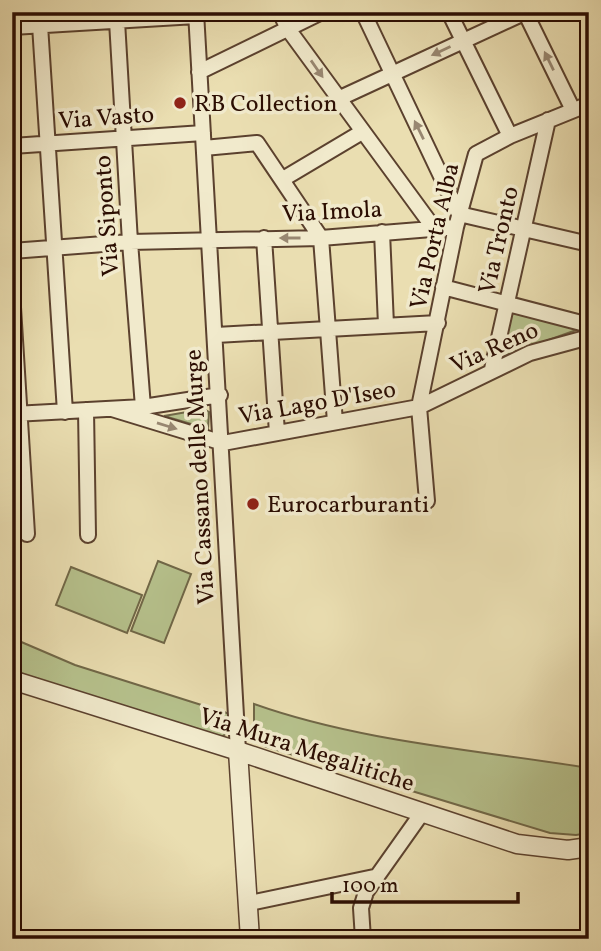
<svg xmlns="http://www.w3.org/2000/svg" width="601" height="951" viewBox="0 0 601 951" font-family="Vollkorn,serif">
	<rect width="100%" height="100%" fill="#eadeb1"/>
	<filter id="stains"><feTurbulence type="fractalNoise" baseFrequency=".00286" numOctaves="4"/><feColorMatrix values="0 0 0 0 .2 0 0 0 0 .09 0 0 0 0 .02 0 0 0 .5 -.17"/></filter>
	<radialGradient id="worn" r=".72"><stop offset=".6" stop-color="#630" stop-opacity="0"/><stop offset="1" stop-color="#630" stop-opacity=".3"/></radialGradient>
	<path fill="#b6c18c" stroke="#706747" stroke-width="2" d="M512,312L582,328L501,357Z
		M204,409L209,412L208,429L164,416Z
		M158,561L191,574L164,643L131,631Z
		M71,567L142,595L127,633L56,605Z
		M12,638L75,665L230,714V731L220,738L12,671Z
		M254,704C361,742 478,750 589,768V833L576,835L550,833L264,746L254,736Z"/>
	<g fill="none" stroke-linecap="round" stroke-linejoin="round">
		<defs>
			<path id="minor" d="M196,12L238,751
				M280,12L288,29L433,227
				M363,12L459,214L589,244
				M449,12L510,136
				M525,12L573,110
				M117,21L130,242L143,407
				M40,25L65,412
				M12,27L196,16
				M199,72L322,12
				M338,99L526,12
				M12,146L203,133
				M204,148L257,143L321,238L335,422
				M283,179L362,132
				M382,232L386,325
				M264,238L277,433
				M12,251L130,242L321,238L456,227
				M443,287L589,325
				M12,291L27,534
				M216,335L438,323
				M492,369L548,120
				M112,409L223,443L419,407L530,353L589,337
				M86,410L88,535
				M14,414L143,407L220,395
				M427,501L419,407L456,227L476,154L510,136L589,104
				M250,903L374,877
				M363,939L361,908L366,892L422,813"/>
			<path id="tertiary" d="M12,680L238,751L517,844L568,850L589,847
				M238,751L250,939"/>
		</defs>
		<use href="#minor" stroke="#5b412e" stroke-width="18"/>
		<use href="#tertiary" stroke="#5b412e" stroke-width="21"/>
		<use href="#minor" stroke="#f1eacc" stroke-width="14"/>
		<use href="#tertiary" stroke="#f1eacc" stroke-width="18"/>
	</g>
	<defs><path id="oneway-solid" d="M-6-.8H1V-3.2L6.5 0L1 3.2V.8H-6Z" transform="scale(1.75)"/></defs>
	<g fill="#988771">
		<use href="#oneway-solid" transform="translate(441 51) rotate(155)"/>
		<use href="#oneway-solid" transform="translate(549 61) rotate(-116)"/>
		<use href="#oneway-solid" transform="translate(317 69) rotate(55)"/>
		<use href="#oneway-solid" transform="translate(419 130) rotate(-116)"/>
		<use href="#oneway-solid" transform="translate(290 238) rotate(180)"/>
		<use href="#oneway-solid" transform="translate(167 426) rotate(17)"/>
	</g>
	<g fill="#8f2418" stroke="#f1eacc" stroke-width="2.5">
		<circle cx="180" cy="103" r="7"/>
		<circle cx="253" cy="504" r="7"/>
	</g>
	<g text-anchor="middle" stroke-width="7" stroke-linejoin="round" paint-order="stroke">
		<g font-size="24" fill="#2b0d02" stroke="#f1eacc" text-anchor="start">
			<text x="194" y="111">RB Collection</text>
			<text x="267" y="512">Eurocarburanti</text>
		</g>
		<g font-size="24" fill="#2b0d02" stroke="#f1eacc">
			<text transform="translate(106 117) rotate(-4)" y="8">Via Vasto</text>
			<text transform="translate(332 211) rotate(-3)" y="8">Via Imola</text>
			<text transform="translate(106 216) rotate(-94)" y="8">Via Siponto</text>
			<text transform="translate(434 236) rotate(-77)" y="8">Via Porta Alba</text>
			<text transform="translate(498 240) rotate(-77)" y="8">Via Tronto</text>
			<text transform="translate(494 347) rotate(-24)" y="8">Via Reno</text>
			<text transform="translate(317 402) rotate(-10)" y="8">Via Lago D'Iseo</text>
			<text transform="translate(199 477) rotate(-93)" y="8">Via Cassano delle Murge</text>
			<text transform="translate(307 749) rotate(18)" y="8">Via Mura Megalitiche</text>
		</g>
	</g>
	<rect width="601" height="951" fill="none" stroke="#eadeb1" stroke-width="42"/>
	<rect x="14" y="14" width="573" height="923" fill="none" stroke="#2b0d02" stroke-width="3.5"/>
	<rect x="21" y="21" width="559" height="909" fill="none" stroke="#2b0d02" stroke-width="2"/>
	<path d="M332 892v10h186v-10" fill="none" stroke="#2b0d02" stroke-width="3.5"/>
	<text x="342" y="892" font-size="21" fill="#2b0d02" stroke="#f1eacc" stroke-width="5" paint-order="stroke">100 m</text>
	<rect width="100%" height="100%" filter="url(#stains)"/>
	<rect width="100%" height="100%" fill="url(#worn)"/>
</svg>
